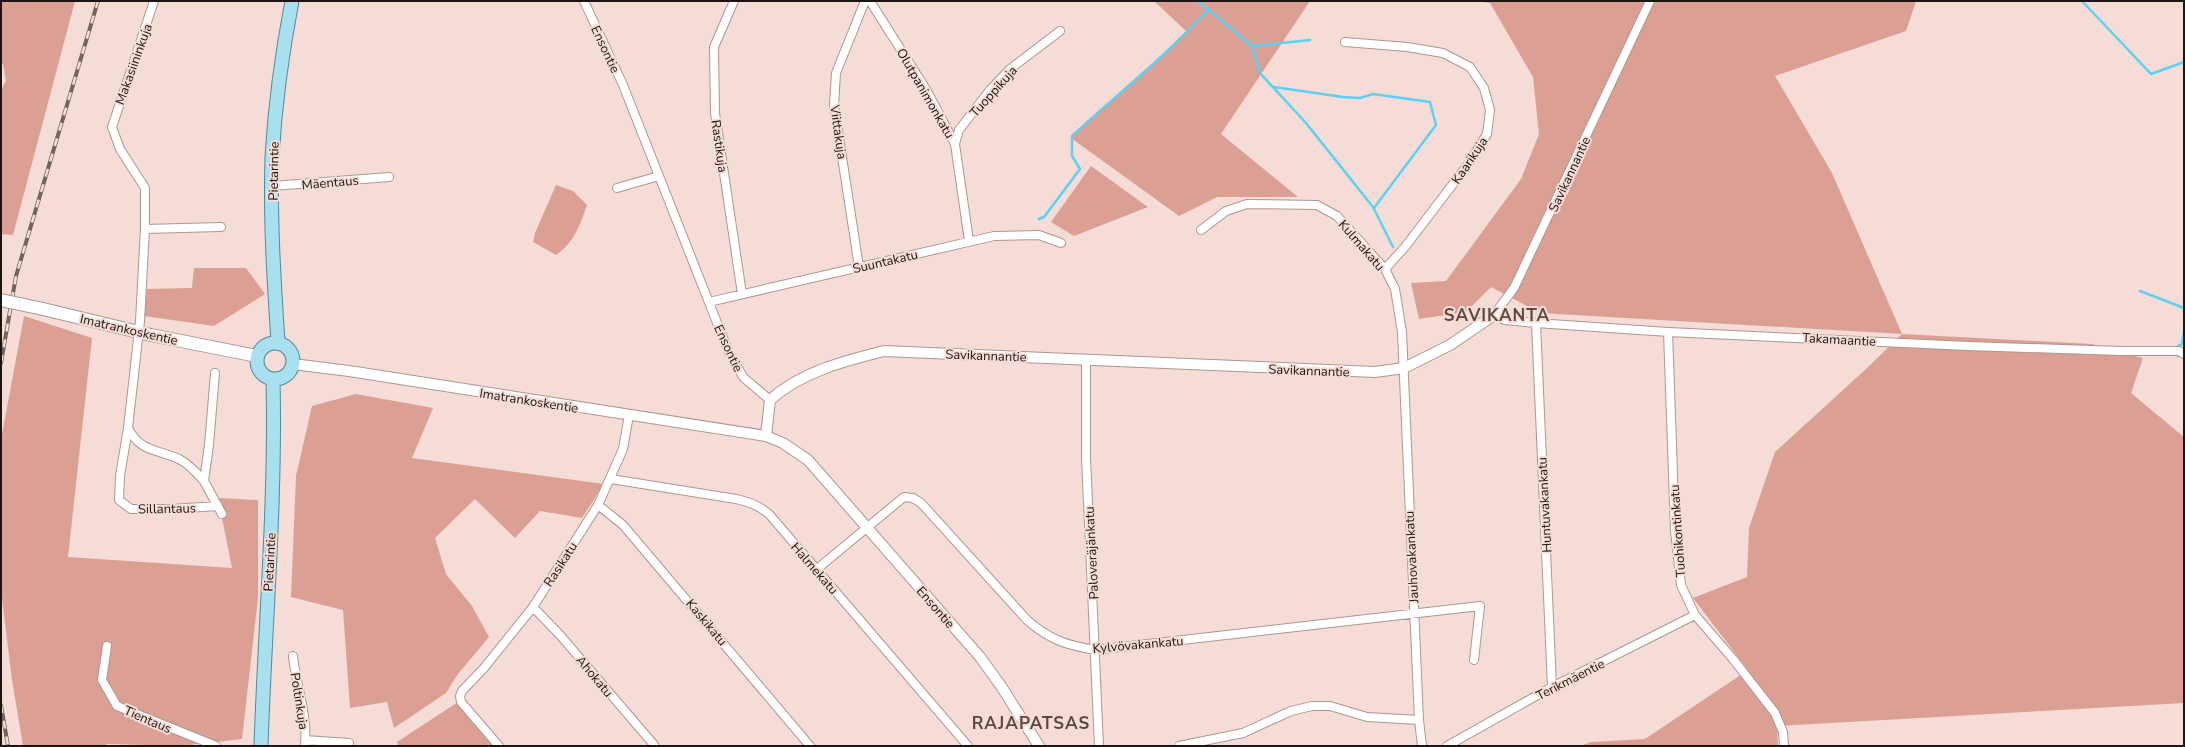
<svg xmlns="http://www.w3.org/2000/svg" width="2185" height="747" viewBox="0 0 2185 747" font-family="'Nunito Sans',sans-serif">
	<rect width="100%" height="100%" fill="#f6dcd6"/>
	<path fill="#dba093" d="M1,1H75L13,235L1,234V90L6,81L3,64H1Z
		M1154,1H1310L1221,134L1298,197H1217L1179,216L1071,138L1187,32Z
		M1475,1H1916L1906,31L1775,76L1832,173L1902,334L2092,344L2143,358L2131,393L2184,437V703L1777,726L1778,746H1580L1591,742L1645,739L1748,670L1693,598L1747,577L1749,528L1775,452L1866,369L1902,334L1540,313L1491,287L1466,312L1419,319L1411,283L1446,281L1521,179L1539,134L1533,77L1490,3Z
		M1091,166L1148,207L1074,236L1051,222Z
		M556,185L573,191L587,205C580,225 574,243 556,255L533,242L535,233Z
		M194,268H246L265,294L214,326L144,316L147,289L192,288Z
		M24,316L92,338L68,557L232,568L218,498L258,500V598L242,739L180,746L108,744L105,746H23L12,680L1,590V440Z
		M356,394L433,408L412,458L604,484L582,518L540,511L515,538L475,499L435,538L446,574L472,606L489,637L458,674L446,693L394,728L387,702L350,708L343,610L291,597L296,476L312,406Z
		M458,702L495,746H398L397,742Z"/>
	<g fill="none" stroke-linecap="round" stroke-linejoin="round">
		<path stroke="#5cd1f2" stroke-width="2.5" d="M1198,1L1252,46L1260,73L1306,123L1373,207L1393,247
			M2082,1L2151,74L2184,62
			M1252,46L1310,40
			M1274,87L1343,97L1360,98L1373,94L1430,102L1436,125L1374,208
			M1039,219L1044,217L1080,169L1072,156V136C1117,94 1166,57 1207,10
			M2140,291L2184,308
			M2178,356V346L2182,344L2184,332"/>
		<defs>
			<path id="minor" d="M584,1L623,85L729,353L744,378L770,400
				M734,1L714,47L715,113L742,294
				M870,1L927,91L955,144L969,241
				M1650,1L1514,288L1494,315L1504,320L1536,323L1668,332L1968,346L2121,351H2179L2184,354
				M1345,42L1407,47L1443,53L1470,67L1484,88L1490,110L1487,134L1469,163L1405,247L1385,269
				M955,144L959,130L990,90L1010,69L1060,31
				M272,186L389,177
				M617,188L659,176
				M145,229V188L120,149L112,127L154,1
				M1201,230L1226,211L1247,204L1317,205L1337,216L1385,269L1395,289L1402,332L1419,720L1422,746
				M859,267L834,105L836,73L865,1
				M709,302L994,236L1039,235L1061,243
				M1536,323L1552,687
				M1668,332L1675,531L1681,585L1695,615L1733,659L1775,713L1783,732L1784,746
				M1086,359V458L1099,746
				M215,373L209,445L204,481L222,514
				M128,428L120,476L119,500L131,509H171L218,506
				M611,479L736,499C749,502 758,505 769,514L968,746
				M204,481C197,473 189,464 179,459C157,449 140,452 128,428L140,321L145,229L221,227
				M598,505L623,525L810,746
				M817,569L904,497L913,498L921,503L1027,620C1050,640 1066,645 1095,650L1480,606L1474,660
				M533,607L560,635L655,746
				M107,646L102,680L117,706L216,746
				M293,656C296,686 308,715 305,746
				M305,740L349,743
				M499,746L461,702L460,696L462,691L484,668L533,607L598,505L623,449L629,415
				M1179,746L1243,733L1291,711L1312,706H1330L1367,717L1419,720
				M1447,746L1552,687L1695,615"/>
			<path id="tertiary" d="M293,364L349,371L766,436L783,443L808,460L980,657L1001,686L1039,746
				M766,436L770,400C801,372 844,361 884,351L1375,372L1404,368L1450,345L1494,315"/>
			<path id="secondary" d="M43,309L151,335L257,356"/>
			<path id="primary" d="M278,342C274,281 270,219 272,157C275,105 282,53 292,1
				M257 361a18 18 0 1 1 36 0a18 18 0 1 1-36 0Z
				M261,746C265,624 276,501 273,379"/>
		</defs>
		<use href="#minor" stroke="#af9791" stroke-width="10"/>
		<use href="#tertiary" stroke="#af9791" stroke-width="12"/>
		<use href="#secondary" stroke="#af9791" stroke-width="14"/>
		<use href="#primary" stroke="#518b9c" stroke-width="15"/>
		<use href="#minor" stroke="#fff" stroke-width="8"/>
		<use href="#tertiary" stroke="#fff" stroke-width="10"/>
		<use href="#secondary" stroke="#fff" stroke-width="12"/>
		<use href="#primary" stroke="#a8e0f0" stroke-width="13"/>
		<defs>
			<path id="rail" d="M1,363L16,276L98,1
				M1,705L8,746"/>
		</defs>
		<use href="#rail" stroke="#72635f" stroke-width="4"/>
		<use href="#rail" stroke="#f6dcd6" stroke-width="2.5" stroke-dasharray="8" stroke-linecap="butt"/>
		<defs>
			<path id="secondary-bridge" d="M1,300L43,309"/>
		</defs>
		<use href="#secondary-bridge" stroke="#af9791" stroke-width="14" stroke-linecap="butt"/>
		<use href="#secondary-bridge" stroke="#fff" stroke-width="12"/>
	</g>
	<g text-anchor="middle" stroke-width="4" stroke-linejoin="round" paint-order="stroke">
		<g font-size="13" fill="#1c1412" stroke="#f6dcd6">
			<text transform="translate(606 49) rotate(65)" y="5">Ensontie</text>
			<text transform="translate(133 64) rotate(-70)" y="5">Makasiininkuja</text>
			<text transform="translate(993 91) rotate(-48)" y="5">Tuoppikuja</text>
			<text transform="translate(926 93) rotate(60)" y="5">Olutpanimonkatu</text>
			<text transform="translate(839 132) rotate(82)" y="5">Viittakuja</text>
			<text transform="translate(720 146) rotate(82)" y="5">Rastikuja</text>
			<text transform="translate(1469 160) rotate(-56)" y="5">Kaarikuja</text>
			<text transform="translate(273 171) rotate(-89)" y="5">Pietarintie</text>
			<text transform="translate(1569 174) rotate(-65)" y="5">Savikannantie</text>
			<text transform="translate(330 182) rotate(-5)" y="5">Mäentaus</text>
			<text transform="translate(1362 245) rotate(49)" y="5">Kulmakatu</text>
			<text transform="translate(885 261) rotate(-13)" y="5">Suuntakatu</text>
			<text transform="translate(129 329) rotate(13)" y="5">Imatrankoskentie</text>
			<text transform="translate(1839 339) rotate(3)" y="5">Takamaantie</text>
			<text transform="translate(729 348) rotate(65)" y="5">Ensontie</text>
			<text transform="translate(986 355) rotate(2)" y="5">Savikannantie</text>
			<text transform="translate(1309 370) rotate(2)" y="5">Savikannantie</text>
			<text transform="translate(529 400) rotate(9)" y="5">Imatrankoskentie</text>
			<text transform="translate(1544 505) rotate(-93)" y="5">Huntuvakankatu</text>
			<text transform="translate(167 508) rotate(-1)" y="5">Sillantaus</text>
			<text transform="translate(1677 531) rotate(-94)" y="5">Tuohikontinkatu</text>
			<text transform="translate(1091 553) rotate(-93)" y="5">Paloveräjänkatu</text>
			<text transform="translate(1411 557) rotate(-93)" y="5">Jauhovakankatu</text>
			<text transform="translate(269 562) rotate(-87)" y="5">Pietarintie</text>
			<text transform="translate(560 564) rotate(-57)" y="5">Rasikatu</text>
			<text transform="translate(815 568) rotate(49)" y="5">Halmekatu</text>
			<text transform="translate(936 607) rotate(49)" y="5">Ensontie</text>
			<text transform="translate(707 622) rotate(50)" y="5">Kaskikatu</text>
			<text transform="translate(1138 644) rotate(-5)" y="5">Kylvövakankatu</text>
			<text transform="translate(595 676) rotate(50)" y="5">Ahokatu</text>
			<text transform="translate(1570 679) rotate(-27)" y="5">Terikmäentie</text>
			<text transform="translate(300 701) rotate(81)" y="5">Poltinkuja</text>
			<text transform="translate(148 719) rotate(23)" y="5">Tientaus</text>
		</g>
		<g font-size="17" font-weight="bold" letter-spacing="1" fill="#5c4742" stroke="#f6dcd6">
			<text x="1497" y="321">SAVIKANTA</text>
			<text x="1031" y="729">RAJAPATSAS</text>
		</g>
	</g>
	<rect width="2185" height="747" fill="none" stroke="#1c1412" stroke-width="4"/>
</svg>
